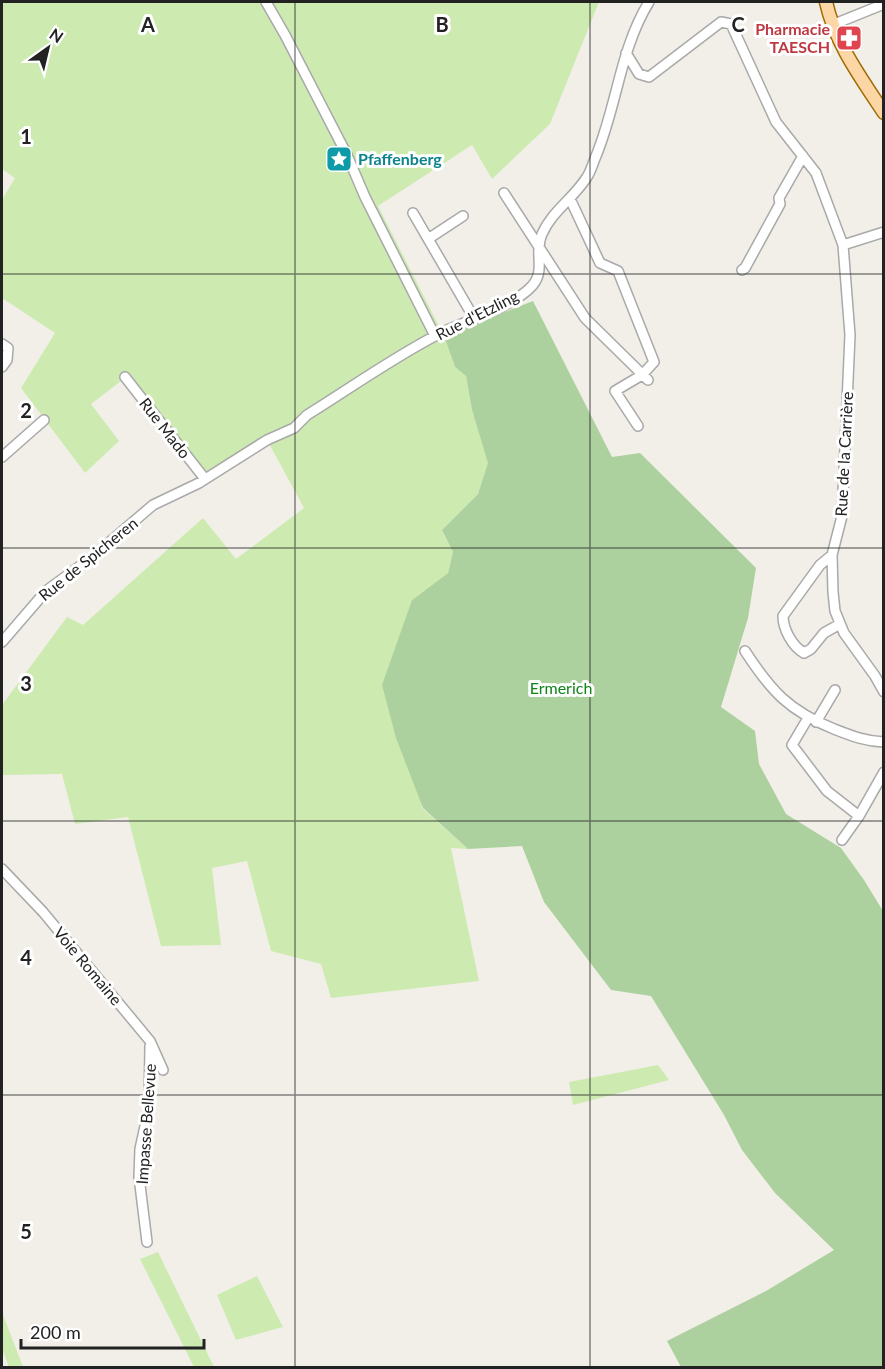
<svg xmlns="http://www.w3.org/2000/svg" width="885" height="1369" viewBox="0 0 885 1369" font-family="Lato,sans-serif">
	<rect width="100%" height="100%" fill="#f2efe9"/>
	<path fill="#cdebb0" d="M2,2H599L550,124L492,179L472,145L378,206L444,336L455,367L466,376L472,410L489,463L478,494L442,530L453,552L448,573L412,600L422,808L468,849L451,848L479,981L331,998L321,964L271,951L247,861L212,868L221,945L161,946L128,817L75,824L62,774L2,775V705L67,617L83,625L203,518L236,559L304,508L267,440L205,479L125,378L91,404L119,441L85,473L21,388L55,333L2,298V200L15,178L2,169Z
		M658,1065L669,1080L573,1105L569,1082Z
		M158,1252L214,1367H194L140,1259Z
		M257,1276L283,1327L236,1340L217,1295Z
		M2,1312L23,1367H9L2,1349Z"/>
	<path fill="#add19e" d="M533,301L612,457L640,453L756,568L748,618L721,707L755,731L759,764L786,814L841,848L864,880L883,911V1367H681L667,1341L766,1291L834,1250L775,1193L742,1150L724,1115L651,996L611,990L544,902L522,846L468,849L423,808L396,738L382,685L412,600L448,573L453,552L442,530L478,494L488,463L472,410L466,376L455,367L444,336Z"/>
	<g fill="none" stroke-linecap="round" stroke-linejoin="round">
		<defs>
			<path id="minor" d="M266,2L285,35L347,155L365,197L435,336
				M832,25L884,4
				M626,53L639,74L649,77L721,22L731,24L776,122L816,173L843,245
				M504,193L585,318L648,380
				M572,203L600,263L618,271L654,362L642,375L615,391L638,426
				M413,213L474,318
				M884,232L843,245L850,335L842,516L832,555L833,592L835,611L844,633L875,676L884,692
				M428,239L463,216
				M742,270L745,268L780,204L779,198L803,156
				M2,344L8,348L7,360L2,367
				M125,377L205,479
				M2,457L44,420
				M832,555L820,565L783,616C783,629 792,646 804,653L811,649L824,633L840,624
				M2,642L46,591L91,558L153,505L199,483L267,440L294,428L307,415C349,389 391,359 435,336C463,321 506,310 529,289C548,272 533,254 542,234C552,211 574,198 587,177C591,171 593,163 596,156C617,106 620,49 649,2
				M745,651C771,691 789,711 834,729C852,736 864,741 884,742
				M808,718L792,745L827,791L859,816
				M816,722L835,690
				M842,840L859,816L884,772
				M2,869L43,912L150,1041L163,1070
				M147,1242L139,1177L140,1149L149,1108L150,1046"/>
			<path id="major" d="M826,2C835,43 861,78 884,113"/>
		</defs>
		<use href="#minor" stroke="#a9a9a9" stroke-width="12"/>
		<use href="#major" stroke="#a06b00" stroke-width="15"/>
		<use href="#minor" stroke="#fff" stroke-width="9"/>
		<use href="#major" stroke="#fcd6a4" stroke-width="12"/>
	</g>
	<path fill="none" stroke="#222" stroke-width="1.5" stroke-opacity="0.55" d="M295,2V1368M590,2V1368M2,274H884M2,548H884M2,821H884M2,1095H884"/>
	<defs>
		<symbol id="pharmacy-square" viewBox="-11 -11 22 22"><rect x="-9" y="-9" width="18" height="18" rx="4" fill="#e0444e" stroke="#fff"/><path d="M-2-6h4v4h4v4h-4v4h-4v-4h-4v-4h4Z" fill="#fff"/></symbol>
		<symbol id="sight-square" viewBox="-11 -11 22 22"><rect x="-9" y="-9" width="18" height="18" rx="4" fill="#0f9aa8" stroke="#fff"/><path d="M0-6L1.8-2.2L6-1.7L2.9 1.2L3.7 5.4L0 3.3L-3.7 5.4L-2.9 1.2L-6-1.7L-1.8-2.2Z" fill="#fff"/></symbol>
	</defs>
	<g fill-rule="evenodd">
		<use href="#pharmacy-square" x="834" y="23" width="30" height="30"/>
		<use href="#sight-square" x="324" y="144" width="30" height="30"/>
	</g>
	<g text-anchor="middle" stroke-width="6" stroke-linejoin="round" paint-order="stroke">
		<g font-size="16" font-weight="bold" fill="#be3a42" stroke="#fff" text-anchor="end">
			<text x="830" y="35">Pharmacie<tspan x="830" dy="18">TAESCH</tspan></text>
		</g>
		<g font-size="16" font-weight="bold" fill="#0d838f" stroke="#fff" text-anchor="start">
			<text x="358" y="165">Pfaffenberg</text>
		</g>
		<g font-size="16" fill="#222" stroke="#fff">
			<text transform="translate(477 315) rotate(-27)" y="6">Rue d'Etzling</text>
			<text transform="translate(165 428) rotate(52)" y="6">Rue Mado</text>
			<text transform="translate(844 454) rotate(-87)" y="6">Rue de la Carrière</text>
			<text transform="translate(88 559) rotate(-39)" y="6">Rue de Spicheren</text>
			<text transform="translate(88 966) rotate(50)" y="6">Voie Romaine</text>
			<text transform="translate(146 1124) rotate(-86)" y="6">Impasse Bellevue</text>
		</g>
		<g font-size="16" fill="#0c8416" stroke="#fff">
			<text x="561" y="694">Ermerich</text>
		</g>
	</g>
	<g font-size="20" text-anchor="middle" font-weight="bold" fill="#222" stroke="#fff" stroke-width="6" stroke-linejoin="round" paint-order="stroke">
		<text x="148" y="32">A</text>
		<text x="442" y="32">B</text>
		<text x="738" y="32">C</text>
		<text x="26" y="144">1</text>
		<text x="26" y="418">2</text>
		<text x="26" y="691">3</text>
		<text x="26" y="965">4</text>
		<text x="26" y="1239">5</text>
	</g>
	<rect width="885" height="1369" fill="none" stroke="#222222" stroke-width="6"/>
	<g transform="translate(48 48) rotate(34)" stroke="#ffffff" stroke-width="4.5" paint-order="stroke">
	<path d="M0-4.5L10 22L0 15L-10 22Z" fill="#222222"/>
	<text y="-9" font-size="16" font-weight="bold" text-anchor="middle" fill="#222222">N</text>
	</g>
	<path d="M21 1339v9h183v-9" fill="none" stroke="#222222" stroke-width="3"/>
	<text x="30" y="1339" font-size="18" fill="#222222" stroke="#ffffff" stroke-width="4.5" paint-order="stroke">200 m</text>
</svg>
